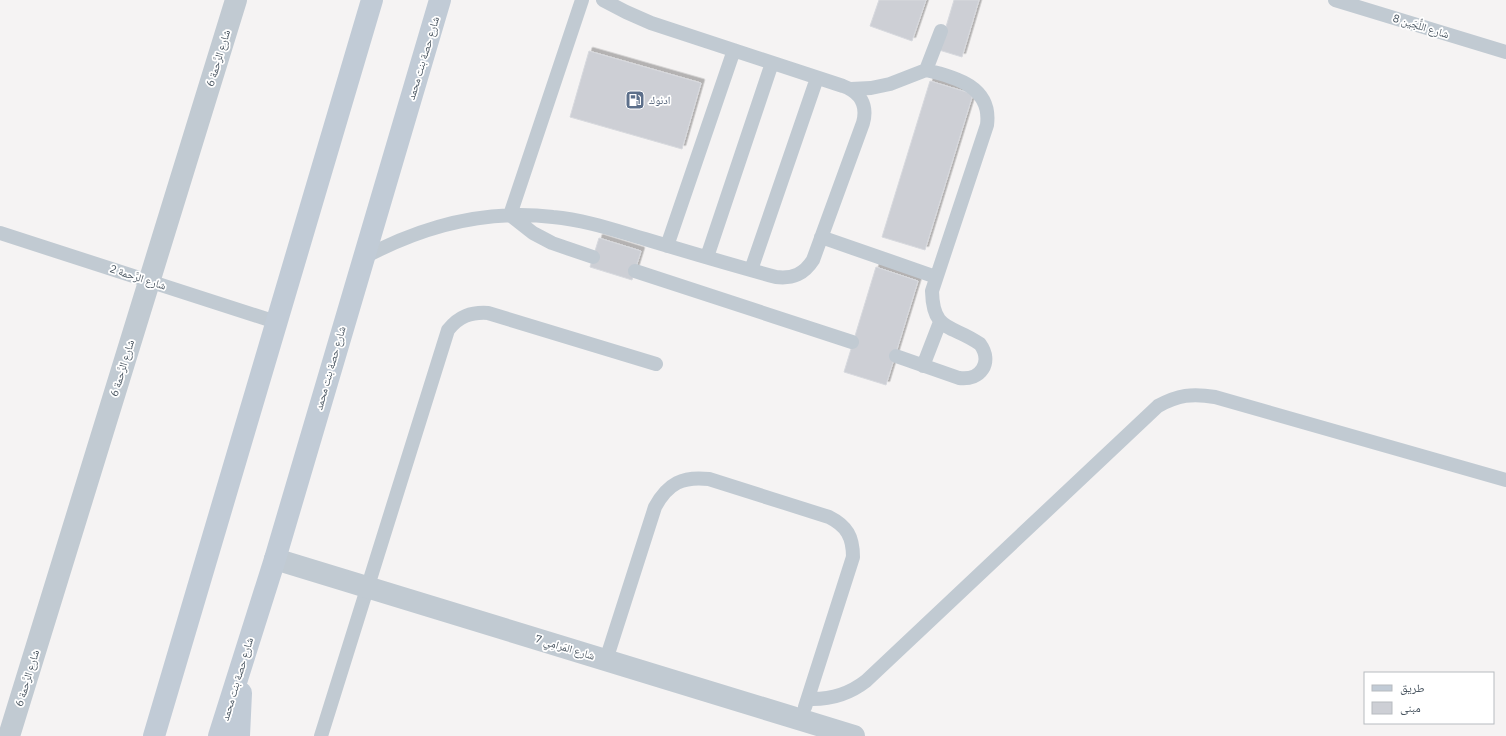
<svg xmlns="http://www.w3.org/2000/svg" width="1506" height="736" viewBox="0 0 1506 736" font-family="'IBM Plex Sans','Noto Naskh Arabic',sans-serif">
	<defs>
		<filter id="shadow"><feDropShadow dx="3.5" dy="-3.5" stdDeviation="0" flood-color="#0004"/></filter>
	</defs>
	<rect width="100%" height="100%" fill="#f5f3f3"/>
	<path fill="#cdcfd5" stroke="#d7d9de" filter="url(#shadow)" d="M879,0H926L912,41L870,26Z
		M954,0H979L962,57L939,50Z
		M589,51L701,83L682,149L570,117Z
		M930,81L973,94L925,250L882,237Z
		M599,238L641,251L632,280L590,267Z
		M876,267L918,281L886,385L844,372Z"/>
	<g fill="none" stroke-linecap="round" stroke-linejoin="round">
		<path stroke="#c1cad2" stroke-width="14" d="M582,0L510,215L533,233L552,243L593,257
			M1335,0L1506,52
			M926,70L941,31
			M851,89L871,88L890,84L926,70C956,77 992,87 987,125L932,291C933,333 952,324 980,344C993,362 981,381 959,378L896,356
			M0,233L276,322
			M821,237L936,277
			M667,246L734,50
			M707,257L772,63
			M363,258C422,226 486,209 553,217C585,220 614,230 645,239C688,252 732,265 776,277C793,279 804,274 813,260L863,123C868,105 860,92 843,86L651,23L626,12L603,0
			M751,270L817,78
			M635,271L852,342
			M923,366L940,322
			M606,660L655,507C668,483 683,476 709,479L829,517C847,526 853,537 853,557L805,707
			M808,699C830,700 848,695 866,681L1158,406C1178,395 1192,393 1215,397L1506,480
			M321,736L448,330C459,316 471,312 488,313L656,364"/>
		<path stroke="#c1cad2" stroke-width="22" d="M275,559L854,736
			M9,736L236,0"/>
		<path stroke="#c1cbd6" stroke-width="22" d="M154,736L372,0
			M219,736L275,559L440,0
			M239,736L241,693"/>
	</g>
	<defs>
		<symbol id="fuel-square" viewBox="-11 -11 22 22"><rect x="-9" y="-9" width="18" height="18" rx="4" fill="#5c6f8a" stroke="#fff"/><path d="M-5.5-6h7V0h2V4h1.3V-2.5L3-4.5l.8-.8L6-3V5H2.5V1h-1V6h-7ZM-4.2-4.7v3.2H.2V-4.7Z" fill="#fff"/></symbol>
	</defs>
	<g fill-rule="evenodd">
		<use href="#fuel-square" x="624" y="89" width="22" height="22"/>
	</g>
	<g text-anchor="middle" stroke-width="3.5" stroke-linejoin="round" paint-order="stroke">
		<g font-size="11" fill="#4a5661" stroke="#fff">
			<text transform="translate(1421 26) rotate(17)" y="4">شارع اللُّجَين 8</text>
			<text transform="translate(218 58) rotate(-73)" y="4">شارع الرَّحمة 6</text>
			<text transform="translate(423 58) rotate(-73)" y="4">شارع حصة بنت محمد</text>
			<text transform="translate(138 277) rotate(18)" y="4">شارع الرَّحمة 2</text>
			<text transform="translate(122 368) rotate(-73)" y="4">شارع الرَّحمة 6</text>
			<text transform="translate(330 368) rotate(-74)" y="4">شارع حصة بنت محمد</text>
			<text transform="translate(565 647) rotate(17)" y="4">شارع المَرامِي 7</text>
			<text transform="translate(27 678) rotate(-73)" y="4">شارع الرَّحمة 6</text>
			<text transform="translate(237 679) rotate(-73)" y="4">شارع حصة بنت محمد</text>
		</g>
		<g font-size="11" fill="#4e5e75" stroke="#fff" text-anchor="start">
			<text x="649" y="104">ادنوك</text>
		</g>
	</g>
	<rect x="1364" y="672" width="130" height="52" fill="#ffffff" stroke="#b7bbc0"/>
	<rect x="1372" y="685" width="20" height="6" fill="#c1cbd6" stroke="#b7bbc0"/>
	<text x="1400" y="692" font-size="12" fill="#4a5661">طريق</text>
	<rect x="1372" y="702" width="20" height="12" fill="#cdcfd5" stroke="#b7bbc0"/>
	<text x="1400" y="712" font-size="12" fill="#4a5661">مبنى</text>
</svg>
